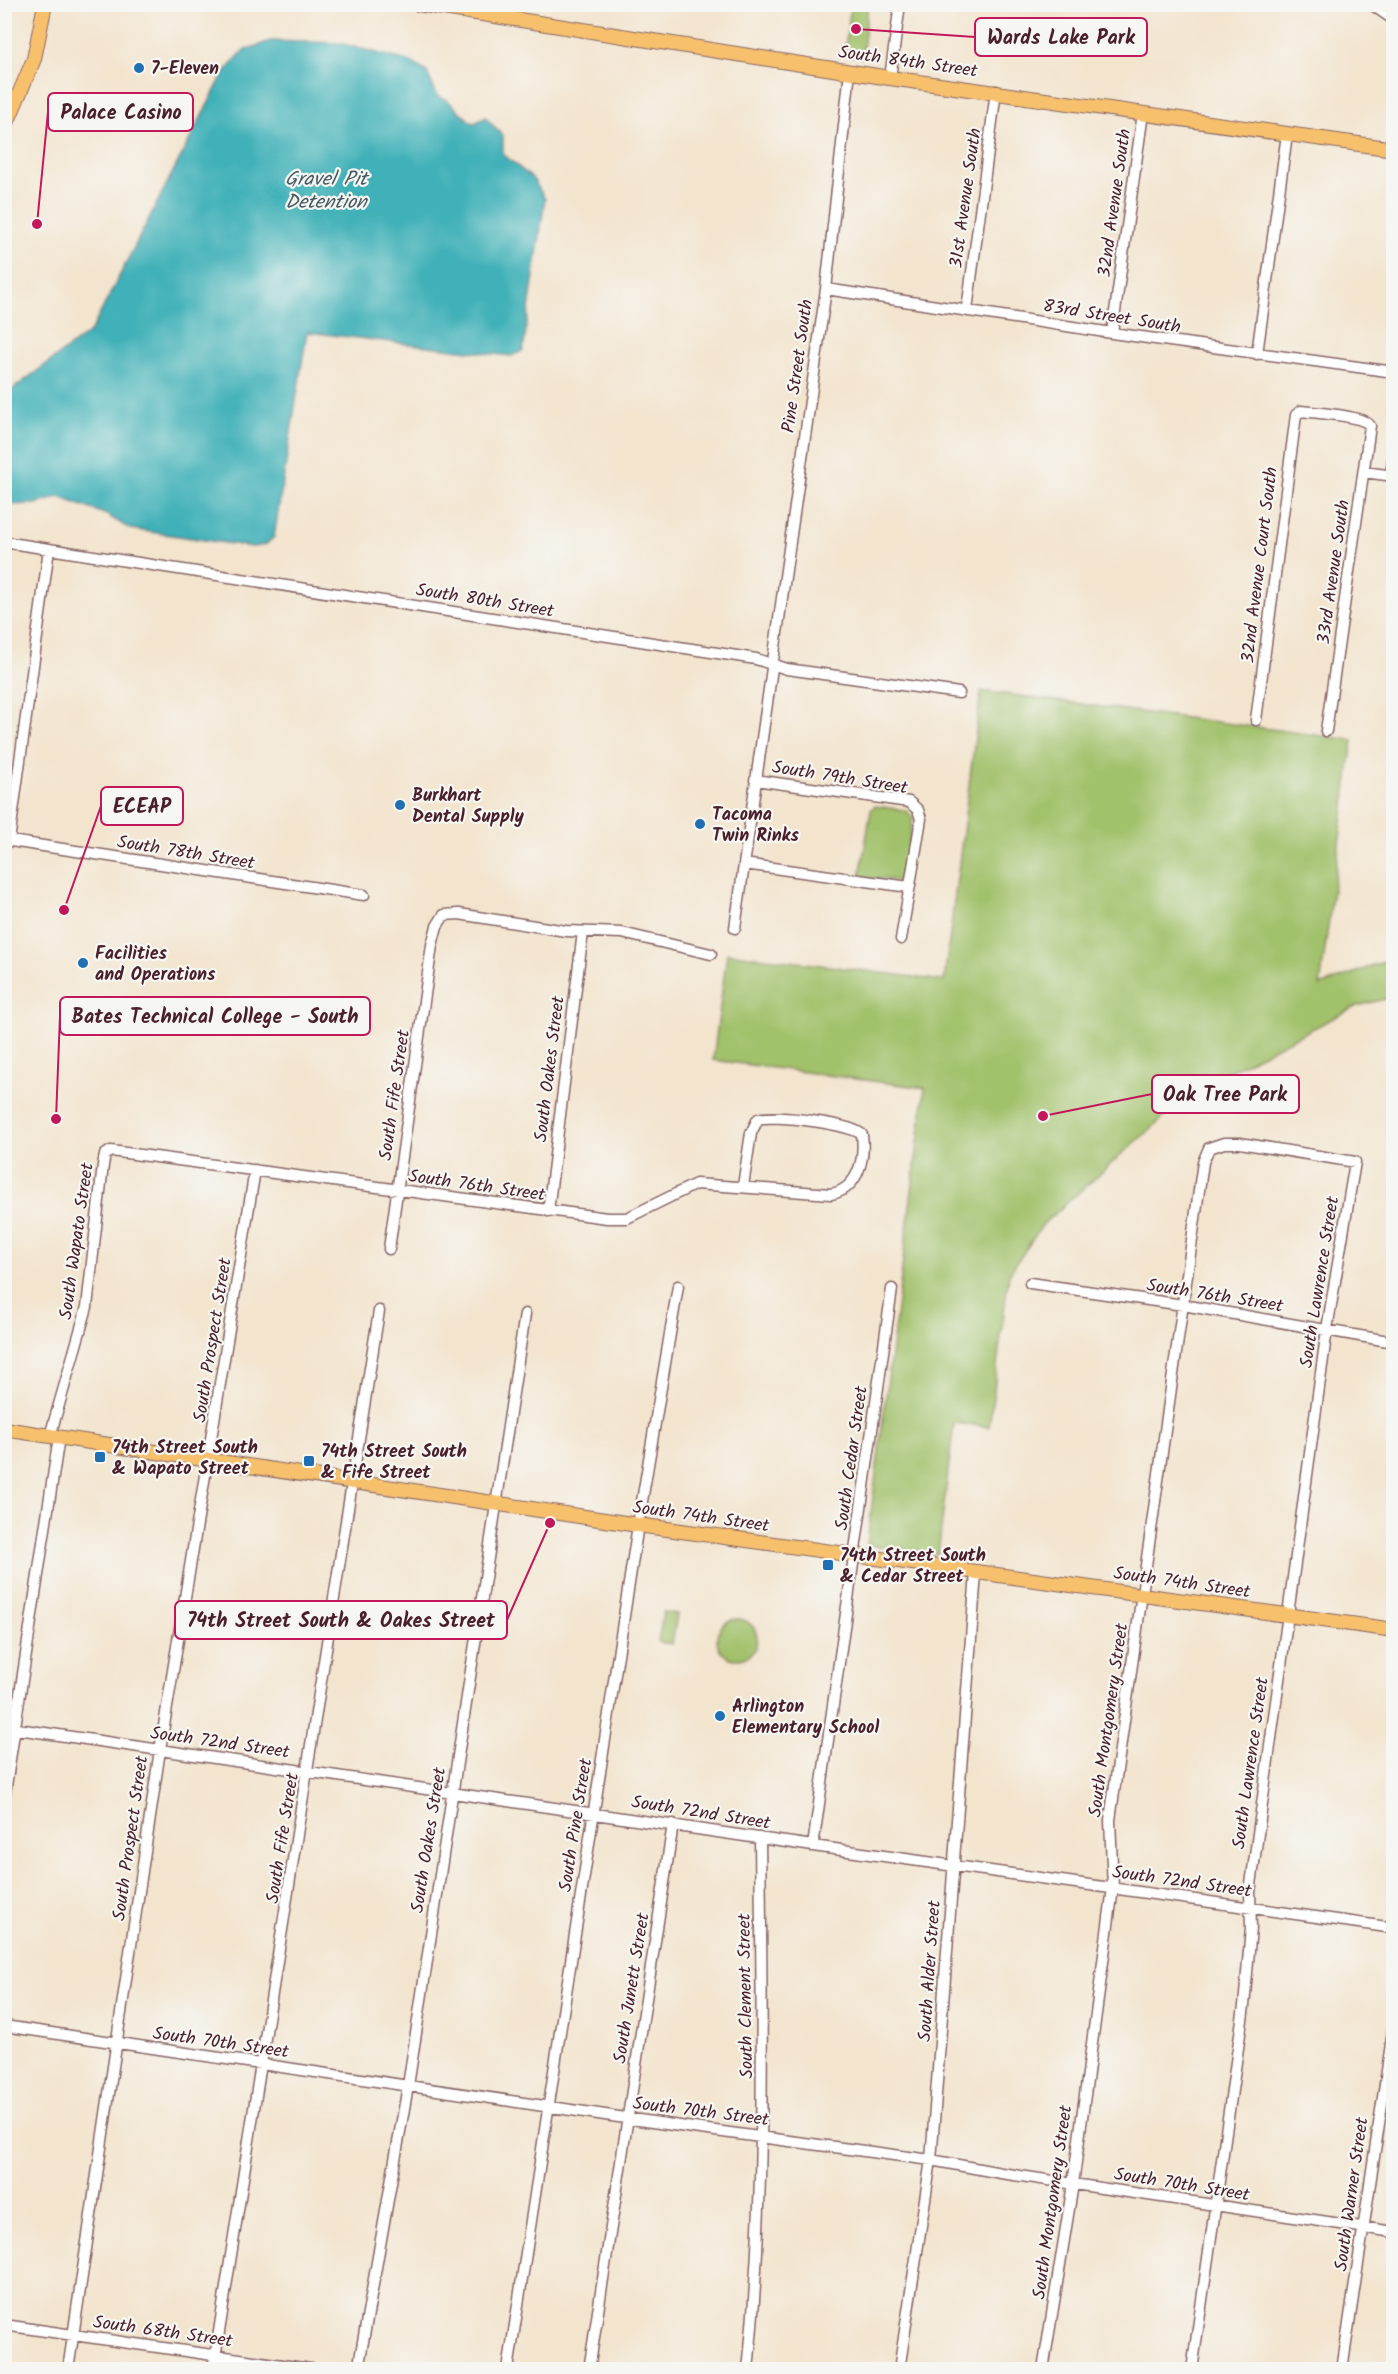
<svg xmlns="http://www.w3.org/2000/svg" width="1398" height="2374" viewBox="0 0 1398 2374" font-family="Kalam,sans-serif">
	<rect width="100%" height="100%" fill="#f6f6f2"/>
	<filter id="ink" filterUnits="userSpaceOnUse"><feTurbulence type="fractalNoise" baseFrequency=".0167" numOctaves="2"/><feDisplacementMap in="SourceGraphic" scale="12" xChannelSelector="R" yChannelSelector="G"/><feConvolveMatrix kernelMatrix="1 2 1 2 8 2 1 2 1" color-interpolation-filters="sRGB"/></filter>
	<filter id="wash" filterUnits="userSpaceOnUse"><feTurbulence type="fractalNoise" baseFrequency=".008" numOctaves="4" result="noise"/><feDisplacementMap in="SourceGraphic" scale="24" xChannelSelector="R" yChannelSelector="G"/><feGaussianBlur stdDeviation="1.35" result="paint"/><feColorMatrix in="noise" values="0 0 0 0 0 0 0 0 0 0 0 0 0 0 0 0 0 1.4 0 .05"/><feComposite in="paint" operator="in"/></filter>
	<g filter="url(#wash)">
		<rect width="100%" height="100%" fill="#f3e4ce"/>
		<path fill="#a1c16a" stroke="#76704a" stroke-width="1.5" d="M851,5H868L862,58L844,54Z
			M981,691L1353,740L1320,986L1393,958V997L1357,1006L1198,1087L1043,1224L1009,1274L989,1427L954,1423L938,1554L867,1545L925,1088L713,1060L727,953L944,981Z
			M875,806L905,810L913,817L904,876L901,881L860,877L871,810Z
			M663,1612L677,1614L672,1644L658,1642Z
			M717 1639a20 20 0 1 1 40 0a20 20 0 1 1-40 0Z"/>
		<path fill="#40b1b8" stroke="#456872" stroke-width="1.5" d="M270,41L340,43L411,62L427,72L437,96L447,100L471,122L475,123L485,117L503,136V154L533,179L545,199L523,351L511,356L307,332L274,537L265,545L253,547L130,529L107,515L59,497L36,504L5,505V395L91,331L224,73L243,51Z"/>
	</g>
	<g filter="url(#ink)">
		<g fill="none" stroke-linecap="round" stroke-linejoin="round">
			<defs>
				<path id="minor" d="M1275,4H1298
					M1371,4L1394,20
					M890,78L900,4
					M826,289L1112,333L1394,372
					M967,310L996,91
					M1112,333L1143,113
					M1257,354L1287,134
					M1364,472L1394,476
					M1391,476L1394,452
					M4,542L756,659L787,669L959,693
					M1256,720L1296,415L1301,411C1315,413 1364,415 1370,426L1326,731
					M755,780L909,802L918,810L921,819L901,939
					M4,840L364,895
					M9,841L49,549
					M744,864L909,887
					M735,928L826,289L850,71
					M548,1211L583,932
					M389,1249L432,945L437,926L444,915L459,914L566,931L622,933L711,954
					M1030,1283L1183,1305L1394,1342
					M50,1436L87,1307L103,1165L105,1155L111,1151L607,1218H627L696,1184L831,1194C858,1189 865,1160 862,1135C854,1124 772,1114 758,1119L751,1133L743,1186
					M4,1727L813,1846L1394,1928
					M4,1799L59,1437
					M813,1846L892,1289
					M4,2026L693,2128L931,2160L1001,2173L1394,2232
					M4,2325L317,2370
					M68,2370L160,1750L255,1170
					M213,2370L379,1311
					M358,2370L408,2086L525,1314
					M508,2370L638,1525L678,1286
					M589,2370L673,1824
					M748,2370C766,2193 762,2016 760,1838
					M899,2370L931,2160L976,1573
					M1043,2370L1073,2184L1113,1888L1110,1820L1203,1162L1209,1148L1224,1143H1240L1355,1162L1327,1329L1250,1892L1251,1928L1244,2006L1192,2370
					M1342,2370L1394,2024"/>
				<path id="major" d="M418,4L890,78L1394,149
					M4,130L34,59L45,4
					M4,1429L638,1525L1394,1630"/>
			</defs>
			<use href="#minor" stroke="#856464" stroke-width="13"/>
			<use href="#major" stroke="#856464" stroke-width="16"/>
			<use href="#minor" stroke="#fff" stroke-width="10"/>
			<use href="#major" stroke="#f7c06c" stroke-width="14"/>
		</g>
	</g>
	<g fill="#1f6fb2" stroke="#f6f6f2" stroke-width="2">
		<circle cx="139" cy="68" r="6"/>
		<circle cx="400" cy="805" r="6"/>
		<circle cx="700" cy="824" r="6"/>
		<circle cx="83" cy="963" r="6"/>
		<rect x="94" y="1451" width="12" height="12" rx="3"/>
		<rect x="303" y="1455" width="12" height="12" rx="3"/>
		<rect x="822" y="1559" width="12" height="12" rx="3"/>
		<circle cx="720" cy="1716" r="6"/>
	</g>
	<g text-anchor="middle" stroke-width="4.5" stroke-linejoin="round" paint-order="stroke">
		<g font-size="18" fill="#4a1f2b" stroke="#f6f6f2">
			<text transform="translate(908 61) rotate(8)" y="6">South 84th Street</text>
			<text transform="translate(965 198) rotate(-82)" y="6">31st Avenue South</text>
			<text transform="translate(1114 203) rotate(-82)" y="6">32nd Avenue South</text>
			<text transform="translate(1112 316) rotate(9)" y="6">83rd Street South</text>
			<text transform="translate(797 366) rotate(-82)" y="6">Pine Street South</text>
			<text transform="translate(1259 565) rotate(-83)" y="6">32nd Avenue Court South</text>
			<text transform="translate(1333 572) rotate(-82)" y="6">33rd Avenue South</text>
			<text transform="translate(485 600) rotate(9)" y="6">South 80th Street</text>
			<text transform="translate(840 777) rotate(9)" y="6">South 79th Street</text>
			<text transform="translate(186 852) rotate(9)" y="6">South 78th Street</text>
			<text transform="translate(549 1069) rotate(-83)" y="6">South Oakes Street</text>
			<text transform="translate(394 1095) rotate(-82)" y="6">South Fife Street</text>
			<text transform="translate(477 1185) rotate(8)" y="6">South 76th Street</text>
			<text transform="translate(76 1241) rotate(-82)" y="6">South Wapato Street</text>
			<text transform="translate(1319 1282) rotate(-81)" y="6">South Lawrence Street</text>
			<text transform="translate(1215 1295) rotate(9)" y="6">South 76th Street</text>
			<text transform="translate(212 1340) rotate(-81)" y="6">South Prospect Street</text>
			<text transform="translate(851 1458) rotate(-82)" y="6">South Cedar Street</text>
			<text transform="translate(701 1516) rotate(8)" y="6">South 74th Street</text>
			<text transform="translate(1182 1582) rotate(8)" y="6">South 74th Street</text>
			<text transform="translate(1108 1720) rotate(-82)" y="6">South Montgomery Street</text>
			<text transform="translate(220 1742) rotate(8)" y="6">South 72nd Street</text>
			<text transform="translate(1250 1763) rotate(-82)" y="6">South Lawrence Street</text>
			<text transform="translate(701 1812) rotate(9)" y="6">South 72nd Street</text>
			<text transform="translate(575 1825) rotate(-81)" y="6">South Pine Street</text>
			<text transform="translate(130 1838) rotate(-82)" y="6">South Prospect Street</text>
			<text transform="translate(282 1838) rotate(-81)" y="6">South Fife Street</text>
			<text transform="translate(428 1840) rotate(-81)" y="6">South Oakes Street</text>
			<text transform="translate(1182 1881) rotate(8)" y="6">South 72nd Street</text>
			<text transform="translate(929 1971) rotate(-86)" y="6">South Alder Street</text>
			<text transform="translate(631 1988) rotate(-81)" y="6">South Junett Street</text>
			<text transform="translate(745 1996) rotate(-91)" y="6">South Clement Street</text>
			<text transform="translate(221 2042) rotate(8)" y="6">South 70th Street</text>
			<text transform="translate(701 2111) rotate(7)" y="6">South 70th Street</text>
			<text transform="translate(1182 2184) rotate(9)" y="6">South 70th Street</text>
			<text transform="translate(1351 2194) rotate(-82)" y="6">South Warner Street</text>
			<text transform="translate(1052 2202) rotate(-82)" y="6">South Montgomery Street</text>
			<text transform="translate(163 2331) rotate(8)" y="6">South 68th Street</text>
		</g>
		<g font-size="18" font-weight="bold" fill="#4a1f2b" stroke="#f6f6f2" text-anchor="start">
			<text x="151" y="74">7-Eleven</text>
			<text x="412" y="801">Burkhart<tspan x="412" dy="21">Dental Supply</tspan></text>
			<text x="712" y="820">Tacoma<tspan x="712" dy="21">Twin Rinks</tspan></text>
			<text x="95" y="959">Facilities<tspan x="95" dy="21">and Operations</tspan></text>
			<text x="112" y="1453">74th Street South<tspan x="112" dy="21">&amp; Wapato Street</tspan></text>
			<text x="321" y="1457">74th Street South<tspan x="321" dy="21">&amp; Fife Street</tspan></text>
			<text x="840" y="1561">74th Street South<tspan x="840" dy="21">&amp; Cedar Street</tspan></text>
			<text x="732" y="1712">Arlington<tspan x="732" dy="21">Elementary School</tspan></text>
		</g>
		<g font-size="20" font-style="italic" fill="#465963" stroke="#f6f6f2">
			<text x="326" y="185">Gravel Pit<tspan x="326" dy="23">Detention</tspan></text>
		</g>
	</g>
	<path fill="none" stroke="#c2185b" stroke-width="2" d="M856 29L975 37M37 224L48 112M64 910L101 806M56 1119L60 1016M1043 1116L1152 1094M550 1523L507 1620"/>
	<g fill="#c2185b" stroke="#f6f6f2" stroke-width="2">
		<circle cx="856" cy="29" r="6"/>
		<circle cx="37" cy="224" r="6"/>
		<circle cx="64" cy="910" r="6"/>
		<circle cx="56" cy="1119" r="6"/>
		<circle cx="1043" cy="1116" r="6"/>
		<circle cx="550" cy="1523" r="6"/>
	</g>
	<g fill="#f6f6f2" stroke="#c2185b" stroke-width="2">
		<rect x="975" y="18" width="172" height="38" rx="6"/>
		<rect x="48" y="93" width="145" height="38" rx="6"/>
		<rect x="101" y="787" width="82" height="38" rx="6"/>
		<rect x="60" y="997" width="310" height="38" rx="6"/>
		<rect x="1152" y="1075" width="147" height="38" rx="6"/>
		<rect x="175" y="1601" width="332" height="38" rx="6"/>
	</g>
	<g font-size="20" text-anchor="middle" font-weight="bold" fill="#4a1f2b">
		<text x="1061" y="44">Wards Lake Park</text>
		<text x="121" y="119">Palace Casino</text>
		<text x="142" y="813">ECEAP</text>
		<text x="215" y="1023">Bates Technical College - South</text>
		<text x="1225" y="1101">Oak Tree Park</text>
		<text x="341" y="1627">74th Street South &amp; Oakes Street</text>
	</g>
	<rect width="1398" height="2374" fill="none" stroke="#f6f6f2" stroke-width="24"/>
</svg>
